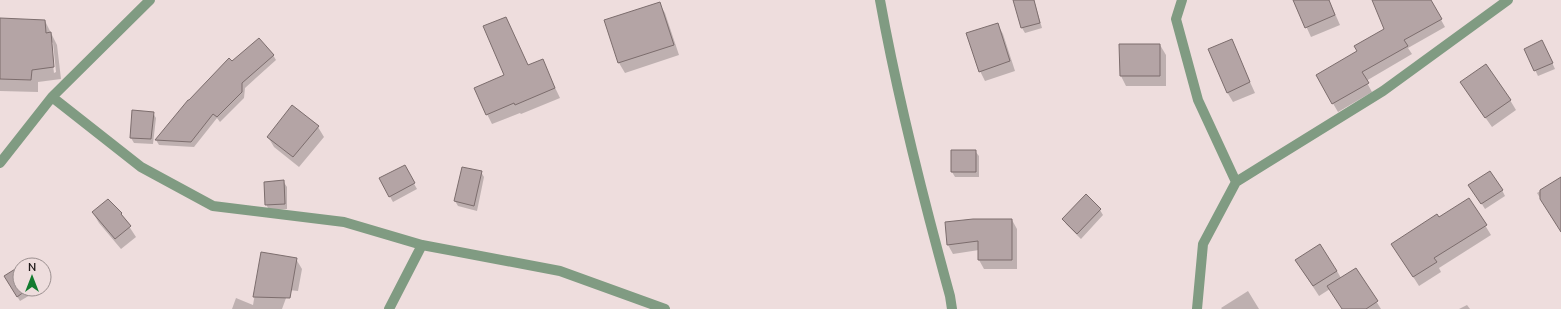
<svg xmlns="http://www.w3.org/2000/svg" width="1561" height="309" viewBox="0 0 1561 309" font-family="'Nunito Sans',sans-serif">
	<rect width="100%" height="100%" fill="#edd"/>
	<path fill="#0003" fill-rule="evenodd" d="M1014,0H1034L1042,28L1025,33L1022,28Z
		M1294,0H1329L1340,25L1311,37Z
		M1373,0H1430L1445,27L1408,48L1412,54L1366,81L1372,92L1338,112L1317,76L1358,51L1386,29Z
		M659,3L665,13L679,55L625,73L619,63L605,20Z
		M506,18L528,66L542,60L560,98L521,114L520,113L492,124L487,114L506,76Z
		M0,19L45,21L57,45L61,79L38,82V92L0,91ZM50,41L53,43L56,72L54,73Z
		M998,25L1003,34L1015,71L985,81L980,71Z
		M1231,40L1255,93L1233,102L1227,92Z
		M1120,45H1160L1166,55V86H1126L1121,76Z
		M1545,47L1555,69L1538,76L1525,49Z
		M273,55L276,60L245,88L244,98L220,122L217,118L194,147L159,145L156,140Z
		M1461,83L1510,100L1516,110L1492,127Z
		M153,113L156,118L153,144L134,143L131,138Z
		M318,127L324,137L299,167L274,147L268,137Z
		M975,151L979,156V177H955L952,172Z
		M404,166L417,189L393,202L380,179Z
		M481,172L484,177L477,211L458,206L455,201Z
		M1559,179L1561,182V231L1537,193Z
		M283,181L287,187V209L269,210L266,204Z
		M1473,190H1502L1505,196L1485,209Z
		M1086,196L1100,210L1103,215L1081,239L1066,224L1063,219Z
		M1469,199L1491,235L1439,268L1441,272L1419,286L1398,253L1438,219Z
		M93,213L121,214L136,237L121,249L99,223Z
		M1012,220L1017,229V269H984L979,260V250L953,254L948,245Z
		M262,253L296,259L302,269L298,291L289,290L282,309H232L236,298L253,305Z
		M20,267V289H36L37,291L20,301L5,277Z
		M1356,269L1381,309H1343L1330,289L1319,296L1302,270L1337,271L1341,278Z
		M1248,291L1259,309H1222L1221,308Z
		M1467,305L1470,309H1459Z"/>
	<path fill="#b4a4a5" stroke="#7c6d6d" d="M1013,0H1034L1040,23L1021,28Z
		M1293,0H1329L1335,15L1305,28Z
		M1372,0H1431L1442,19L1404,40L1408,46L1362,72L1369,83L1332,104L1316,75L1357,51L1354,46L1384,29Z
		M660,2L674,45L618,63L604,20Z
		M506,17L528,65L543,59L555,88L515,105L514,103L486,115L474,88L504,75L483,26Z
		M0,18L45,20L46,33L51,32L54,67L32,70L31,80L0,79Z
		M998,23L1010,61L979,72L966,33Z
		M259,38L274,55L242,83V92L217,117L213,114L191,142L155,140L188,100H189L229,58L232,61Z
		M1232,39L1250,82L1227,93L1208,49Z
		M1542,40L1553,63L1534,71L1524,49Z
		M1119,44H1160V76H1120Z
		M1486,64L1511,100L1485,118L1460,82Z
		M292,105L319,126L293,157L267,137Z
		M132,110L154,112L151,139L130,138Z
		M951,150H976V172H951Z
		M405,165L415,183L389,197L379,178Z
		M462,167L482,171L474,206L454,201Z
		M1490,171L1503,190L1481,204L1468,185Z
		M1561,177V232L1540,199V190Z
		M284,180L285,204L265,205L264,182Z
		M1086,194L1101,209L1077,234L1062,219Z
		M1469,198L1487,225L1434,258L1437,262L1413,277L1391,244L1437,214L1439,217Z
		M108,199L122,213L121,214L131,226L115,239L92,212Z
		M973,219H1012V260H978V241L947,245L945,222Z
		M1320,244L1337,271L1313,286L1295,260Z
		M261,252L297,258L290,298L253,297Z
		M20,266V289H28L17,297L4,276Z
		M1356,268L1378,301L1366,309H1342L1327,286Z"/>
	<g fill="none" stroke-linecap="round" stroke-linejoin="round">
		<path stroke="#809b82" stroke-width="10" d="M880,0C898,100 923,198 950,296L952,309
			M1182,0L1176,19L1198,100L1236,182
			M52,97L141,167L213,206L344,222L422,245L560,271L665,309
			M0,163L52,97L150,0
			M389,309L422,245
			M1197,309L1203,244L1236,182L1383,91L1508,0"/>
	</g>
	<g transform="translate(32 277)"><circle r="19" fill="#eedddd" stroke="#9b8f8f"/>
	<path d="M0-3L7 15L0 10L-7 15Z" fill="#137b2f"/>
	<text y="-6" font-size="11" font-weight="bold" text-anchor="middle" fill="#1f1919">N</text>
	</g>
</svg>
